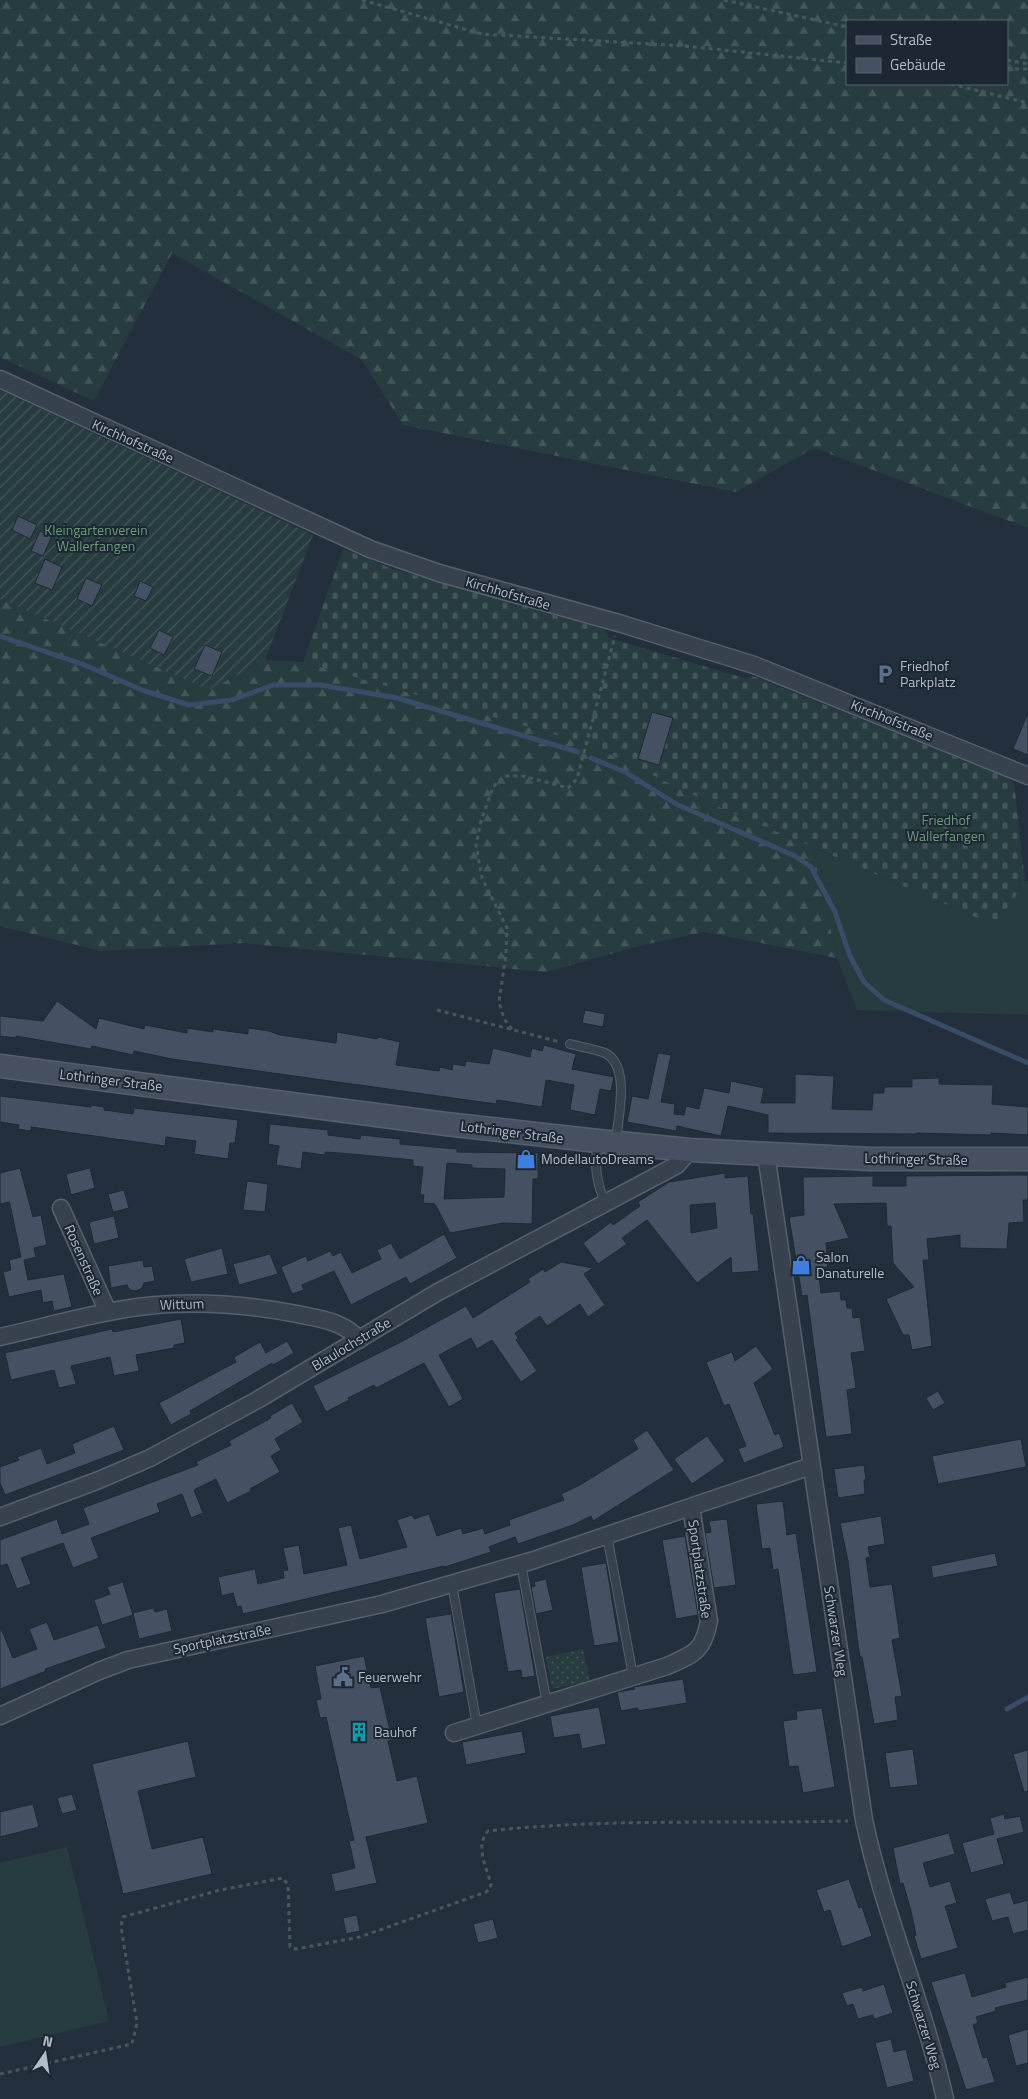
<svg xmlns="http://www.w3.org/2000/svg" width="1028" height="2099" viewBox="0 0 1028 2099" font-family="'Titillium Web',sans-serif">
	<defs>
		<pattern id="forest-firs" width="22" height="20" patternUnits="userSpaceOnUse" patternTransform="scale(1.25)"><rect width="22" height="20" fill="#263c3f"/><path d="M5 1l3.5 6h-7zM16 11l3.5 6h-7z" fill="#435659"/></pattern>
		<pattern id="cemetery-stones" width="16" height="16" patternUnits="userSpaceOnUse" patternTransform="scale(1.25)"><rect width="16" height="16" fill="#263c3f"/><path d="M2 7V4a2 2 0 0 1 4 0v3zM10 15v-3a2 2 0 0 1 4 0v3z" fill="#435659"/></pattern>
		<pattern id="park-dots" width="8" height="8" patternUnits="userSpaceOnUse" patternTransform="scale(1.25)"><rect width="8" height="8" fill="#263c3f"/><path d="M2 2h.1M6 6h.1" fill="none" stroke="#435659" stroke-width="1.8" stroke-linecap="round"/></pattern>
		<pattern id="garden-furrows" width="10" height="10" patternUnits="userSpaceOnUse" patternTransform="scale(1.25)"><rect width="10" height="10" fill="#263c3f"/><path d="M-1 1l2-2M0 10L10 0M9 11l2-2" fill="none" stroke="#435659"/></pattern>
	</defs>
	<rect width="100%" height="100%" fill="#242f3e"/>
	<path fill="#263c3f" d="M812,847L996,926L1025,881H1028V1015L857,1010L837,958Z
		M67,1847L109,2021L0,2047V1863Z"/>
	<path fill="url(#forest-firs)" fill-rule="evenodd" d="M0,0H1028V528L814,448L736,492L403,425L362,360L172,253L94,401L0,357ZM1007,21V84H847V21Z
		M0,599L209,690L265,660L303,662L591,745L710,803L812,847L837,958L705,932L647,944L546,972L242,943L101,951L0,926Z"/>
	<path fill="url(#cemetery-stones)" d="M343,549L393,569L603,629L609,638L747,679L752,676L1006,777L1014,782L1025,881L996,926L710,803L591,745L303,662Z"/>
	<path fill="url(#park-dots)" d="M583,1649L590,1681L552,1689L546,1657Z"/>
	<path fill="url(#garden-furrows)" d="M0,390L313,535L265,660L209,690L0,599Z"/>
	<g fill="none" stroke-linecap="round" stroke-linejoin="round">
		<path stroke="#394c67" stroke-width="5" d="M0,636L82,664L142,690L189,705L232,700L273,685H321L397,698L578,752
			M591,758L625,772L678,805L795,856L811,867L835,912L850,956L864,982L884,1000L1028,1063
			M1007,1709L1028,1697"/>
	</g>
	<path fill="#455162" stroke="#1f2835" fill-rule="evenodd" d="M18,516L37,525L30,539L12,530Z
		M40,531L52,536L43,556L31,551Z
		M45,559L62,567L52,590L35,583Z
		M86,578L102,585L92,606L77,599Z
		M140,581L153,587L146,601L134,596Z
		M159,630L173,637L164,655L150,648Z
		M205,645L222,652L212,676L194,669Z
		M652,712L673,718L659,765L638,759Z
		M1028,713V755L1013,749Z
		M57,1001L96,1029L99,1018L144,1029L145,1025L187,1033V1028L213,1032V1029L248,1034V1028L269,1031L280,1035L336,1043L337,1032L377,1039L378,1037L400,1042L396,1065L439,1071L440,1067L452,1070L453,1064L465,1066L466,1061L489,1064L493,1048L530,1057L532,1048L542,1051L544,1045L576,1054L572,1069L614,1077L611,1091L600,1089L595,1115L570,1110L574,1085L546,1080L542,1107L497,1100L496,1104L172,1059L134,1051L133,1055L92,1046L91,1049L16,1036V1038L0,1036V1016L43,1021Z
		M585,1010L605,1014L603,1027L582,1023Z
		M658,1053L671,1055L661,1102L675,1104L674,1114L684,1115L686,1106L699,1109L704,1088L729,1093L731,1081L764,1088L761,1103H795V1074L834,1076L832,1109L872,1110L873,1093H884V1087H912V1079L939,1078V1084L993,1085L992,1104L1028,1107V1135L991,1133V1135L917,1133V1134L768,1133V1115L728,1106L721,1136L677,1126L676,1131L627,1122L632,1096L648,1099Z
		M0,1096L91,1107V1105L104,1107V1110L133,1114L134,1108L238,1120L235,1143H230L228,1159L194,1154L196,1141L166,1137L165,1146L31,1127V1131L18,1129L19,1125L0,1122Z
		M270,1124L328,1130V1135L360,1139L361,1135L400,1139V1144L457,1149V1152L538,1153V1179H533L532,1224L503,1223L450,1233L435,1204L423,1203L424,1195H420L423,1167L413,1166V1160L352,1154L325,1152V1155L303,1152L301,1169L276,1165L279,1146L268,1144ZM447,1163L472,1165V1168L505,1169L504,1197L444,1199Z
		M20,1168L33,1217L41,1215L47,1245L34,1248L36,1257L24,1260L28,1280L64,1274L72,1307L54,1311L52,1301L43,1303L41,1290L9,1297L3,1272L11,1270L9,1260L21,1257L10,1204L9,1202L0,1204V1173Z
		M90,1168L95,1188L71,1195L66,1174Z
		M725,1173V1178L748,1176L751,1214L753,1213L759,1271L732,1273L731,1257L697,1283L647,1220L622,1238L627,1244L598,1264L583,1243L611,1222L613,1225L640,1206L638,1202L669,1182ZM715,1203L717,1228L691,1233L690,1205Z
		M1028,1175V1200H1023L1024,1222L1009,1223L1007,1249L960,1248V1235L927,1239L929,1260H923L932,1346L912,1350L909,1335H903L886,1299L914,1287L893,1263L891,1226H887L886,1203L834,1204L849,1238L826,1243L828,1267L818,1268L821,1293L840,1291L841,1300H846L847,1308H852L853,1318L860,1317L865,1351L851,1353L856,1388L847,1390L852,1434L826,1437L807,1295L802,1296L789,1217L804,1215L803,1177L873,1176V1186H906V1176Z
		M247,1181L268,1184L265,1212L243,1210Z
		M124,1190L129,1208L113,1212L108,1194Z
		M114,1216L119,1238L94,1244L89,1222Z
		M444,1234L457,1258L410,1284L406,1277L351,1305L334,1271L302,1285L304,1290L292,1294L281,1267L306,1256L308,1261L330,1251L333,1256L341,1252L352,1273L381,1259L377,1250L391,1243L400,1259Z
		M222,1248L228,1274L191,1282L184,1259Z
		M270,1254L278,1274L239,1285L233,1264Z
		M143,1260L144,1267L152,1266L155,1281L144,1283L142,1288L136,1291L130,1290L127,1285L111,1288L108,1266Z
		M561,1262L593,1268L584,1274L605,1305L588,1317L580,1304L547,1326L540,1316L515,1333L518,1338L516,1340L537,1371L521,1382L492,1340L477,1349L471,1338L439,1355L463,1399L449,1407L424,1363L384,1384L376,1388L374,1385L348,1398L349,1400L326,1412L313,1386L399,1343L466,1306L473,1318L530,1282L528,1279L543,1269L545,1272Z
		M181,1319L185,1343L174,1345V1348L136,1355L139,1371L114,1376L110,1357L71,1366L76,1384L59,1388L54,1370L11,1380L5,1353L112,1329L113,1332Z
		M287,1341L294,1353L273,1365L272,1363L190,1411L191,1414L171,1425L159,1403L236,1362L234,1357L260,1342L266,1353Z
		M756,1346L773,1369L754,1383L775,1435L779,1433L784,1447L744,1463L738,1449L746,1446L729,1404L724,1406L706,1362L732,1352L735,1361Z
		M938,1391L945,1403L933,1410L926,1398Z
		M292,1403L303,1422L275,1439L281,1450L271,1456L280,1472L250,1489L251,1491L227,1503L216,1479L194,1490L203,1513L191,1518L182,1494L157,1504L160,1512L91,1538L99,1558L73,1568L63,1543L21,1558L31,1584L17,1589L7,1564L0,1566V1540L57,1519L62,1534L89,1524L83,1508L198,1465L196,1462L231,1445L229,1441L271,1418L270,1416Z
		M114,1426L124,1450L5,1495L0,1483V1467L19,1460L17,1457L41,1448L47,1464L75,1453L72,1444Z
		M647,1430L674,1470L593,1521L591,1516L573,1525L518,1544L515,1537L489,1547L491,1552L445,1567L444,1566L243,1614L241,1606L237,1607L233,1593L222,1596L218,1577L255,1569L258,1584L284,1578L283,1571L288,1570L283,1548L299,1545L304,1574L347,1565L338,1528L351,1525L360,1559L407,1547L397,1520L412,1515L414,1519L429,1514L437,1536L461,1528L463,1534L483,1528L485,1534L510,1525L509,1520L564,1500L561,1494L580,1485L638,1449L633,1440Z
		M707,1436L725,1461L692,1484L674,1459Z
		M1021,1439L1026,1467L938,1484L932,1456Z
		M864,1465L866,1480H864L865,1494L838,1498L834,1469Z
		M783,1501L787,1535L796,1533L817,1672L793,1675L778,1569L773,1570L770,1548L762,1549L756,1504Z
		M881,1516L885,1544L868,1547L870,1557L866,1558L870,1587L892,1584L900,1638L892,1640L902,1696L895,1697L898,1720L874,1724L862,1657H860L858,1645L848,1561L840,1523Z
		M727,1519L736,1585L714,1588L705,1533L711,1532L709,1521Z
		M685,1536L698,1615L676,1619L662,1540Z
		M995,1553L998,1566L933,1578L931,1566Z
		M606,1563L619,1642L594,1646L581,1567Z
		M546,1579L553,1610L536,1614L531,1587L535,1586L534,1582Z
		M123,1582L133,1615L102,1625L94,1600L110,1594L107,1587Z
		M520,1589L535,1676L522,1678L521,1670L508,1672L494,1593Z
		M153,1608L155,1612L167,1609L172,1631L139,1639L133,1613Z
		M451,1614L464,1692L439,1697L425,1618Z
		M47,1622L54,1640L98,1625L106,1648L45,1669L46,1671L0,1689V1626L13,1658L37,1649L29,1629Z
		M364,1656L371,1688L380,1687L392,1740L388,1741L397,1781L417,1776L428,1823L366,1837L377,1883L335,1892L331,1874L355,1868L349,1841L354,1840L326,1717L320,1718L316,1700L321,1699L315,1666Z
		M683,1679L687,1703L638,1711V1708L621,1711L617,1692L635,1689L634,1687Z
		M599,1707L606,1744L582,1749L579,1734L554,1738L550,1716Z
		M822,1708L835,1787L803,1793L798,1766L789,1767L783,1721L797,1719L796,1711Z
		M522,1731L526,1753L466,1765L462,1742Z
		M188,1741L196,1777L138,1791L152,1849L203,1837L212,1874L123,1894L92,1764Z
		M913,1749L918,1785L890,1788L885,1753Z
		M1028,1750V1791L1024,1792L1013,1754Z
		M72,1794L77,1810L62,1814L57,1798Z
		M33,1804L39,1827L0,1837V1812Z
		M1004,1814L1005,1819L1020,1816L1024,1832L997,1839L1004,1864L971,1873L962,1843L994,1834L990,1818Z
		M949,1833L955,1854L923,1863L930,1887L950,1881L957,1903L945,1906L958,1948L921,1959L914,1936L916,1935L911,1911L903,1883L900,1884L893,1848Z
		M849,1879L859,1908L862,1907L872,1936L842,1947L830,1910L824,1912L816,1890Z
		M1010,1892L1014,1904L1028,1900V1930L1013,1934L1008,1917L992,1921L985,1899Z
		M357,1915L360,1931L346,1934L343,1918Z
		M493,1919L498,1938L478,1943L473,1924Z
		M965,1973L972,1997L1006,1987L1005,1983L1028,1977V2000L995,2008L996,2011L976,2017L978,2023L973,2025L983,2058L987,2057L995,2082L966,2090L931,1982Z
		M884,1984L893,2013L874,2019L873,2015L858,2019L853,2004L847,2006L842,1993L862,1987L863,1991Z
		M1028,2029V2063L1016,2066L1008,2035Z
		M891,2039L894,2052L906,2049L914,2081L887,2088L875,2043Z"/>
	<g fill="none" stroke-linecap="round" stroke-linejoin="round">
		<defs>
			<path id="lane" d="M570,1044C581,1047 595,1049 605,1053C631,1066 618,1117 616,1141
				M598,1143C594,1165 596,1183 606,1204
				M607,1535L633,1676
				M521,1564L547,1704
				M452,1584L477,1726"/>
			<path id="street" d="M0,379L370,549L439,573L622,624L754,665L1028,776
				M766,1154L864,1820C884,1915 924,2004 945,2099
				M61,1208L108,1312
				M0,1337C45,1327 92,1313 138,1307C191,1300 245,1304 297,1314C320,1319 344,1321 359,1340
				M0,1517L99,1480L150,1458L259,1399L438,1292L677,1165L690,1150
				M0,1716L99,1671L128,1660L382,1604L534,1560L811,1466
				M454,1733L667,1666C694,1654 703,1652 709,1621L691,1507"/>
			<path id="secondary" d="M0,1066L446,1124L598,1141L690,1150L870,1159H1028"/>
		</defs>
		<use href="#lane" stroke="#565f6c" stroke-width="10"/>
		<use href="#street" stroke="#565f6c" stroke-width="19"/>
		<use href="#secondary" stroke="#565f6c" stroke-width="25"/>
		<path stroke="#44595c" stroke-width="3" stroke-dasharray="4 4" stroke-linecap="butt" d="M362,0L482,34L685,46L847,63
			M724,0L847,27
			M1007,60L1028,64
			M1007,69H1028
			M951,84L1028,103
			M437,1010L560,1042
			M512,1029L504,1019L499,1002L506,954L507,928L482,878L476,845L481,821L493,787L504,776H523L568,788L577,779L615,636
			M0,2074L132,2044L137,2023L121,1927L123,1917L220,1890L283,1878L288,1885L290,1947L296,1949L360,1937L486,1892L490,1889L491,1884C486,1867 475,1846 488,1831C607,1818 728,1824 848,1821"/>
		<use href="#lane" stroke="#38414e" stroke-width="8"/>
		<use href="#street" stroke="#38414e" stroke-width="16"/>
		<use href="#secondary" stroke="#465061" stroke-width="22"/>
	</g>
	<defs>
		<symbol id="parking-bare" viewBox="-9 -9 18 18"><path d="M-3.5-5.5H1a3.5 3.5 0 0 1 0 7H-1V5.5H-3.5ZM-1-3.4V-.6H.8a1.4 1.4 0 0 0 0-2.8Z" fill="#5c6f8a" stroke="#1d2633" stroke-width="2.5" paint-order="stroke"/></symbol>
		<symbol id="shop-bare" viewBox="-9 -9 18 18"><path d="M-5-2.5h2.3a2.7 3.5 0 0 1 5.4 0H5L5.5 6h-11ZM-1.5-2.5h3a1.5 2.3 0 0 0-3 0Z" fill="#3f7fe0" stroke="#1d2633" stroke-width="2.5" paint-order="stroke"/></symbol>
		<symbol id="civic-bare" viewBox="-9 -9 18 18"><path d="M-.6-6.5H3V-4.5H.6V-3L4-1V1h2V6H-6V1h2V-1L-.6-3ZM-1.2 2.5V6h2.4V2.5Z" fill="#5c6f8a" stroke="#1d2633" stroke-width="2.5" paint-order="stroke"/></symbol>
		<symbol id="building-bare" viewBox="-9 -9 18 18"><path d="M-4-6H4V6H1V3H-1V6H-4ZM-2.5-4.3h1.7v1.8h-1.7ZM.8-4.3h1.7v1.8H.8ZM-2.5-1h1.7V.8h-1.7ZM.8-1h1.7V.8H.8Z" fill="#0f9aa8" stroke="#1d2633" stroke-width="2.5" paint-order="stroke"/></symbol>
	</defs>
	<g fill-rule="evenodd">
		<use href="#parking-bare" x="871" y="660" width="28" height="28"/>
		<use href="#shop-bare" x="512" y="1145" width="28" height="28"/>
		<use href="#shop-bare" x="787" y="1251" width="28" height="28"/>
		<use href="#civic-bare" x="329" y="1663" width="28" height="28"/>
		<use href="#building-bare" x="345" y="1718" width="28" height="28"/>
	</g>
	<g text-anchor="middle" stroke-width="4" stroke-linejoin="round" paint-order="stroke">
		<g font-size="14" fill="#b4bcc9" stroke="#1d2633">
			<text transform="translate(133 441) rotate(24)" y="5">Kirchhofstraße</text>
			<text transform="translate(508 593) rotate(16)" y="5">Kirchhofstraße</text>
			<text transform="translate(892 720) rotate(22)" y="5">Kirchhofstraße</text>
			<text transform="translate(111 1080) rotate(7)" y="5">Lothringer Straße</text>
			<text transform="translate(512 1132) rotate(7)" y="5">Lothringer Straße</text>
			<text transform="translate(916 1159) rotate(1)" y="5">Lothringer Straße</text>
			<text transform="translate(84 1260) rotate(66)" y="5">Rosenstraße</text>
			<text transform="translate(182 1304) rotate(-2)" y="5">Wittum</text>
			<text transform="translate(351 1344) rotate(-31)" y="5">Blaulochstraße</text>
			<text transform="translate(700 1569) rotate(82)" y="5">Sportplatzstraße</text>
			<text transform="translate(836 1631) rotate(81)" y="5">Schwarzer Weg</text>
			<text transform="translate(222 1639) rotate(-12)" y="5">Sportplatzstraße</text>
			<text transform="translate(924 2025) rotate(73)" y="5">Schwarzer Weg</text>
		</g>
		<g font-size="14" fill="#6b9a76" stroke="#1d2633">
			<text x="96" y="535">Kleingartenverein<tspan x="96" dy="16">Wallerfangen</tspan></text>
			<text x="946" y="825">Friedhof<tspan x="946" dy="16">Wallerfangen</tspan></text>
		</g>
		<g font-size="14" fill="#b4bcc9" stroke="#1d2633" text-anchor="start">
			<text x="900" y="671">Friedhof<tspan x="900" dy="16">Parkplatz</tspan></text>
			<text x="541" y="1164">ModellautoDreams</text>
			<text x="816" y="1262">Salon<tspan x="816" dy="16">Danaturelle</tspan></text>
			<text x="358" y="1682">Feuerwehr</text>
			<text x="374" y="1737">Bauhof</text>
		</g>
	</g>
	<rect x="846" y="20" width="162" height="65" fill="#1d2633" stroke="#59626f"/>
	<rect x="856" y="36" width="25" height="8" fill="#465061" stroke="#59626f"/>
	<text x="890" y="45" font-size="15" fill="#b4bcc9">Straße</text>
	<rect x="856" y="58" width="25" height="15" fill="#455162" stroke="#59626f"/>
	<text x="890" y="70" font-size="15" fill="#b4bcc9">Gebäude</text>
	<g transform="translate(45 2054) rotate(13)" stroke="#1d2633" stroke-width="4" paint-order="stroke">
	<path d="M0-4L9 19L0 12L-9 19Z" fill="#b4bcc9"/>
	<text y="-8" font-size="14" font-weight="bold" text-anchor="middle" fill="#b4bcc9">N</text>
	</g>
</svg>
